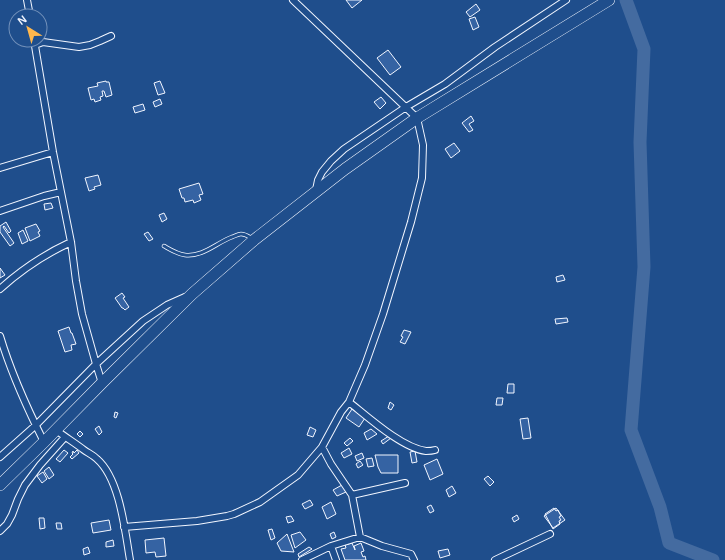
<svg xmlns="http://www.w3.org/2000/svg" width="725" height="560" viewBox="0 0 725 560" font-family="Arial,sans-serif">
	<rect width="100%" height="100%" fill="#1f4e8c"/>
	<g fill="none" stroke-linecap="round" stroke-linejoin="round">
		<path stroke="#446ba0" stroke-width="13" d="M626,0L644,49L640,142L644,267L631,430L660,507L669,543L713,560"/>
	</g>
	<path fill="#3563a3" stroke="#f2f6ff" d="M346,0H362L352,8Z
		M476,4L480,10L470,17L466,12Z
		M475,17L479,27L473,30L469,19Z
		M388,50L401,67L390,75L377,58Z
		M106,81V82H109L112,95L106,97L104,91H102L103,96L100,97L101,100L95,102L94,99L91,100L88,88L98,86L97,83Z
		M160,81L165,93L158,95L154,83Z
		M381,97L386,103L380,109L374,102Z
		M160,99L162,104L155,107L153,102Z
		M143,104L145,110L135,113L133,107Z
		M471,116L474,121L469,124L473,130L469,132L462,123Z
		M454,143L460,151L451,158L445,149Z
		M98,175L101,185L94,187L95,189L89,191L85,178Z
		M199,183L203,194L199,195L201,200L194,203L193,200L185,202L184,198H182L179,189Z
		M51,203L53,208L45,210L44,204Z
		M164,213L167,219L162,222L159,215Z
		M6,222L11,231L9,233L4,226L3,227L14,243L10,246L0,232V226Z
		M36,224L40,231L38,232L40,236L30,241L25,228Z
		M23,230L28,241L22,244L18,233Z
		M148,232L153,239L149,241L144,234Z
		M0,268L5,275L0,278Z
		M563,275L565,280L557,282L556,277Z
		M122,293L125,297L123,298L129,307L125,310L123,308H122L115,298Z
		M567,318L568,322L556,324L555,319Z
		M69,327L71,333H72L76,344L71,345L72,350L65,352L58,331Z
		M404,330L411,332L405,344L400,342L403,337L401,336Z
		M508,384H514V393H507Z
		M497,398H503L502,405H496Z
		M390,402L394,405L391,410L388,408Z
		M352,409L365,418L359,427L346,418Z
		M115,412L118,413L116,418L114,417Z
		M528,418L531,438L523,439L520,419Z
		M99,426L102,432L99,435L95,429Z
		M310,427L316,430L313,437L307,435Z
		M371,429L377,434L367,440L364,433Z
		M80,431L83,434L80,437L77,434Z
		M389,436L391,438L383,444L381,441Z
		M350,438L353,441L347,446L344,443Z
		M349,448L352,454L344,458L341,453Z
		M64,450L68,453L60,462L56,459Z
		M77,450L79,453L72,459L70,457L73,454L72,453L73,451L74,453Z
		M415,451L417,462L412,463L410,452Z
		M362,453L364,458L357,461L355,456Z
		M375,455H398V473H381L378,467Z
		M372,458L374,466L368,467L366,459Z
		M437,459L443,474L430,480L424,465Z
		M360,461L363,465L358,468L356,464Z
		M49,467L54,475L49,479L44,471Z
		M43,472L47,479L42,483L37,476Z
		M488,476L494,482L490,486L484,479Z
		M342,485L346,492L337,496L333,490Z
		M452,486L456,493L449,497L446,490Z
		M310,500L313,505L305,509L302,504Z
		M331,502L336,514L327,519L322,507Z
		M431,505L434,511L430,513L427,507Z
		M554,508L556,511L558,510L561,516L559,517L561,520L559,521L560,524L553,529L545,514Z
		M556,508L565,520L553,528L544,516Z
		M517,515L519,519L514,522L512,518Z
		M291,516L294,521L288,523L286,517Z
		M39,518H44L45,528L40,529Z
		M109,520L111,530L93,533L91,523Z
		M56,523H61L62,529H57Z
		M272,529L275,538L271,540L268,530Z
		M300,532L306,540L295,548L291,535Z
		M334,532L336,537L332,539L330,534Z
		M287,534L294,552L281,551L277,543Z
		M164,538L166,556L156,557L155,552L146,553L145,540Z
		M113,540L114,546L106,547V542Z
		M352,543L355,550V549L354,546L361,543L364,551L361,552L363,557L365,556L366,560H345L341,549L346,548L345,545Z
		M88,547L90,553L84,555L83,549Z
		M309,547L312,549L299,557L298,554Z
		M448,549L450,555L440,558L438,551Z"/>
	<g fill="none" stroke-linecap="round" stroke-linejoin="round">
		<defs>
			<path id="service" d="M164,246C171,250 177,254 185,255C203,257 216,243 232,237C235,236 238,234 241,234C246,234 249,237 253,239"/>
			<path id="minor" d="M27,0L30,16
				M293,0L417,118L423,145L422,178L411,222L383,314L365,365L349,402L341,412L322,447L331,464L352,495L360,537
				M34,40L53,152L71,242L76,281L82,314L96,364L102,383
				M35,45L43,42L79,47L90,45L100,41L111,36
				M0,168L53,152
				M316,190L318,180L322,172L331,161L344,149L406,107L445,84L495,47L566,0
				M0,211L44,196L61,192
				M0,289C21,270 45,254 71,242
				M0,336C11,373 27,408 44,442
				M349,402C368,417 402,448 426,451C429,451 432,451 435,450
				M56,430C65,437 75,443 84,450C88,453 93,455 97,459C120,479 125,531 130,560
				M0,457L36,425L96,364L143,321L167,305L185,297
				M352,495L405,483
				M124,527L197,521L227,516L234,514L260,502L298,475L322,447
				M0,531L7,524L12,515L18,499L25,485L40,465L65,437
				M331,546L336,560
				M302,560L331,546L360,537L382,546L411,554L414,560
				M495,560L550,534"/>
			<path id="trunk" d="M0,485L44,442L102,383L192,294L254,240L345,169L417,118L609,0"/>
		</defs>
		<use href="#service" stroke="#f2f6ff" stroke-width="4.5"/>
		<use href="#minor" stroke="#f2f6ff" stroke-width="8"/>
		<use href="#trunk" stroke="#f2f6ff" stroke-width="12"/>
		<use href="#service" stroke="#1f4e8c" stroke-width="3"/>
		<use href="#minor" stroke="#1f4e8c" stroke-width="6"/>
		<use href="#trunk" stroke="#1f4e8c" stroke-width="11"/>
	</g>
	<g transform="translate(28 28) rotate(323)"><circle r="19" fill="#1f4e8c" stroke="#7391ba"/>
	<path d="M0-3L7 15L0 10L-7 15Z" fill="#ffb74d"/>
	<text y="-6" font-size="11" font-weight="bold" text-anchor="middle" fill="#f2f6ff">N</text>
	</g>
</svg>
